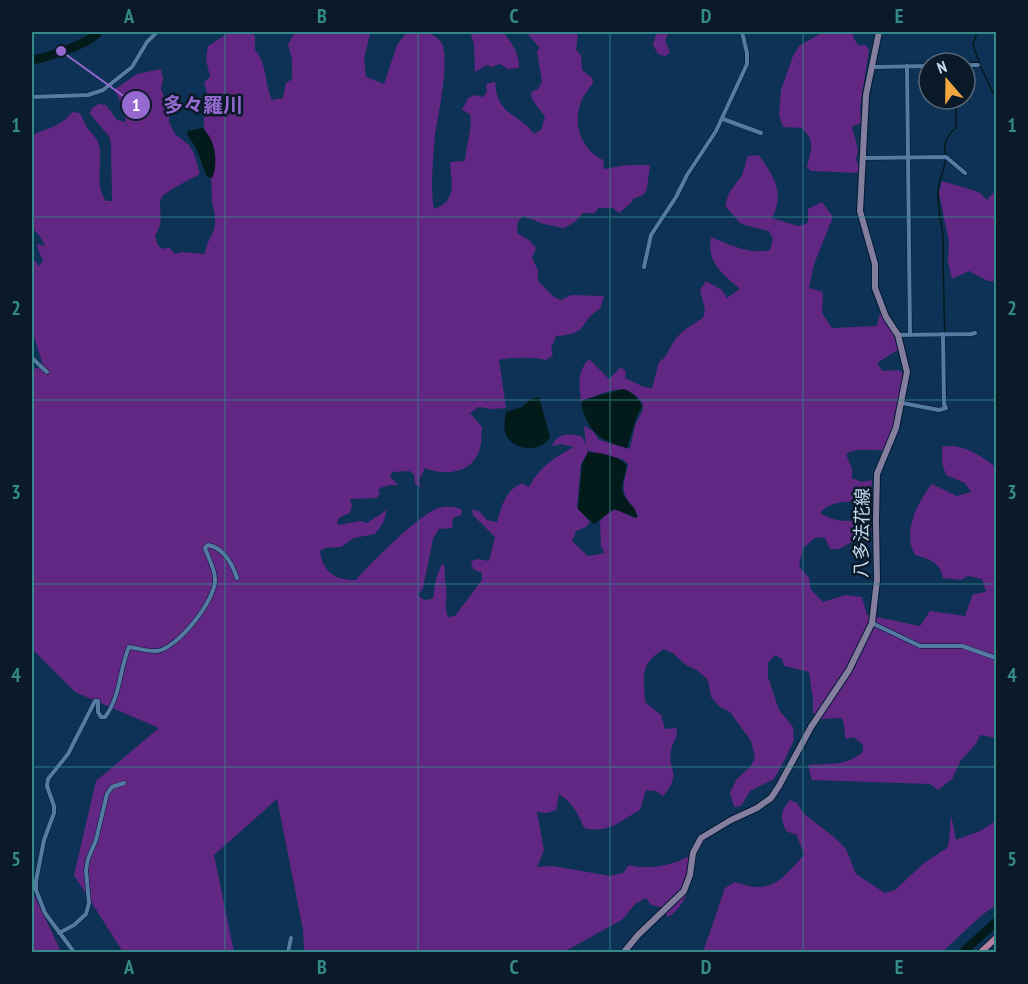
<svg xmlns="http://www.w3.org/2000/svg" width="1028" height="984" viewBox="0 0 1028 984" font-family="'PT Sans Narrow','Noto Sans JP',sans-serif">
	<rect width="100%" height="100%" fill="#0e3255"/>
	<path fill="#622783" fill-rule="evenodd" d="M230,32H251L255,36V50C268,65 264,83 272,100L283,98L286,83L292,79V59L288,45L295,32H369L370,34L364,58L366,77L384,84L397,45L407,32C419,32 433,31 441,42C451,59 438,114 435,135C433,159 430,185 434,209C458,201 451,182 450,162L465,161C466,145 473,128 470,114L462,110L468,98L474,95L483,97L487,91L486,84L495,82C497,117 520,113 534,134L541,130L545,117L532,99L531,92L538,89L542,82L537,51L540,48L526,32H578L576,50L581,55L582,70L592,78L593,83C589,88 585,94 582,99C572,122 580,149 603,160L604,169L627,165H650L647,189L643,195L633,199L631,203L619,213L613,208H598L595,213H583L575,222L564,228L544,224L523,216L518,222L517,233L530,241L536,248L532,258L538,270V281L554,297L561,300L571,295L604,296L600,309C577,322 591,334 556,336L551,349L553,355L546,360C535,357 509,357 499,360L506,408L490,409L479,407L470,413L482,427C481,434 482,444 479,451C471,474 444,476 425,468L419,480L421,487L415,484L414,474L409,471L392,472L390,476L398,485C390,485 384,485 378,490L380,495L376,498L350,499L352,506L350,513L340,517L337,522L338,525L361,521L367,523L387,510L383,523L375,534L354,538L341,547L325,548L320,551C322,571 336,581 356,580C370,564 420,513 439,508C446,506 455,506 462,510L461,515L453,518L452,528L439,529L433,539L423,588L418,595L424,600L432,599L434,596C434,584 437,575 442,564L445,567C444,575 445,579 446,587C448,599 443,603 448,617L455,616L482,580V573L473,569L471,561L477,559L489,561L495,537L473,515L472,509L480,512L487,520L497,522C502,505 505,491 522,483L529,487C539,467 555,457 574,447L561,444L552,446C557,433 570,432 582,437L586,445L584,426L593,431L599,440L630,449L635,425L643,410V404C626,378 606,393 581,401C579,384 577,372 589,359L609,379L621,367L626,372L625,378L644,387L652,388L659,362C667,358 668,350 673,343C680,331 692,325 703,318L705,309L700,290L706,281L722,290L727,298L740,289C721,272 707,264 711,237C731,245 749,255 770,250L773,239L769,231L741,224L725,206L729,193L742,175L748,156L759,155C774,177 785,192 772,218L798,226L808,223V209L822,202L833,217L814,264L809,288L823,292L822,313L832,328L877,326L880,313C890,322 894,336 899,349L877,363L883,371L898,370L904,373L893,428L884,450C872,451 856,447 846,454L852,469V478L861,482L872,480L871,491L864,501C849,502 830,500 820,513C834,522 849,523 865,518L872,526L868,545L863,536L839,549H830L825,538L816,537L803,548L799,566L809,578L811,590L823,602L845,595L862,597L867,615L920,626L930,611L965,616L973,594L986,592L982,579L968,576L961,580L943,578C940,562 929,559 915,555C902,532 917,503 932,484L957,496L971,492L965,483L946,475L942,463V447C962,442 981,456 996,467V738L980,735L976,744L961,760L952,779L938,790L930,784L812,780L808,765C830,763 845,767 863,752V745L854,737L846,739C844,731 845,725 842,718L822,719L813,713V700L809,672L784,666L782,659L775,655L768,663V677L779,710L793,727L794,740L784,761L774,779L750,791L741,806L734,807L730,793L736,780L750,767L755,758L751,741L730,712L720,707L711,697L708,680L697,670L686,665L674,654L664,649C639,664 644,676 645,702L661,715L665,729L677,728C677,741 673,740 671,751C667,770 683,773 663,796L656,791L646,790L640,810C619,821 610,834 584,828C578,814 573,803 559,794L556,810L548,813L537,812L544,850L537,867L553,866L610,876L623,873L629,865C649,870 669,866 688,857L695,869C689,887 686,906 668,917L661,907L651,905L646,898L635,904L623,919L564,952H304L303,930L277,799L214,855L234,952H123L74,875L96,781L159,728L75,692L32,649V365L37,369L43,365L32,330V257L39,266L43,261L36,244L45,246L41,238L32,227V136C47,127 60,128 72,112L80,113C82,117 84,122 86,126C91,134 97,136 99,145C103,164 94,184 106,201H112L111,145L109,136L90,114L92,108L99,104L106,105L117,120L126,122C123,111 121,99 114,90L137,74L161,69L163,79L161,89L169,110V122L175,134L189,145L194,154L200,174C192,179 163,192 161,199C157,212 166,218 155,236L158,246L163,249L169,247L175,254L183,252L205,254C206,241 214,235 215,224C216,215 213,209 212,201C212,181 209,161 207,141C207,135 204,129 204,123C203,105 211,104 204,82L210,77L206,59L208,46ZM587,448L589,451L622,459L628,464C627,474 621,485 625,495C628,503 637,508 638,517L634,518L618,510L610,511L600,521L601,547L605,553L588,556L572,541L576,531L586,527L590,522L578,509L577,506L581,464L588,452Z
		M470,32H503C512,43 519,53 519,68L508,69L500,64L492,67L487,65L475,72L474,43Z
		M659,32H669L665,40L670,53L665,56L658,54L653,45L655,37Z
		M823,32H853L854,39L859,46L866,45L869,50L860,108L861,123L852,127L858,149L856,160L860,168L859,173L811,171L807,167C811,149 816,142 802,128L783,127L779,115L781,90L793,56L799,46Z
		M942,181L979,192L987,200L996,190V281H988L969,271L952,279L948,262L949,242L939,193Z
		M790,800L797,803L803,813L834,837L846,849L856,874L885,893L895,890L924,863L947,848L949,842L951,815L956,840L980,831L996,821V905L982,915L942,952H703L725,888L735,882C772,895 780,881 804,855L797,835L786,831C780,817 780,812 790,800Z
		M32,890L61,952H32Z"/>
	<path fill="#021b1a" d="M202,128C215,137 219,164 212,178L207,177L196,148L187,134L188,131Z
		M623,389C631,391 640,399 642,407L637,416L627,448C598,440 590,433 581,405L583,400Z
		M539,397L550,437C542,453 514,451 506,435C503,428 505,419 506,412L522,407L531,399Z
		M588,452C601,453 615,455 626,464C627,473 620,483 623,493C626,502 637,508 637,518L614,509L594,524L578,509L582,464Z"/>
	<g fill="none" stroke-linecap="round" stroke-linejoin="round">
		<path stroke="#021b1a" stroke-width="1.5" d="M956,63L979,62L973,45L977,32
			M979,63L993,93L996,97
			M946,395L943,256C946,234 937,213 938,190C939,180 944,171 945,162C946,145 941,141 956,128V99"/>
		<path stroke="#021b1a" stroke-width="9" d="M32,60C46,58 91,43 98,32
			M963,952L996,922"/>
		<defs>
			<path id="minor" d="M965,65H978
				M907,66L910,335
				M873,67L929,66
				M32,97L88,95L103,90L132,67L147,42L157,32
				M723,119L761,133
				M863,158L946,157L965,173
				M644,267L651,235L676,197L687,175L716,131L747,64V53L742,32
				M898,335L971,334L975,333
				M32,358L47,372
				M902,403L939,410L946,408L944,404L943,334
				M872,623L920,646H962L996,658
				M59,933L74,925L86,914L89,903L86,870L88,859L96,840L107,794L112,787L124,783
				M74,952L45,913L36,890V881L44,840L54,813V806L47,786L48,779L68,754L95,701H98V712L101,717H105C121,696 119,670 129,647C138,648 148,652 157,651C178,648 216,600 215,579C215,569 208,557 205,548L208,545C224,548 232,563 237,578
				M288,952L291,938"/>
			<path id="secondary" d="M624,952L638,935L684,891L690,875L693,853L701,838L731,820L757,808L771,798L779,786L811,727L849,670L872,623L877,580L876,520L877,474L896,428L907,372L898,335L886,317L875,288V264L860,211L866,95L879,32"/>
			<path id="primary" d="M981,952L996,938"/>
		</defs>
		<use href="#minor" stroke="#011933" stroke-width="5"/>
		<use href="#secondary" stroke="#011933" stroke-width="8"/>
		<use href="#primary" stroke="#011933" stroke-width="8"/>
		<use href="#minor" stroke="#567ba2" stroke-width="4"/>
		<use href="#secondary" stroke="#847e9e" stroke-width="6"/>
		<use href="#primary" stroke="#b2819b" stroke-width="6"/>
	</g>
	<path fill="none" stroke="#348a88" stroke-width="1.5" stroke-opacity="0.55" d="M225,32V952M418,32V952M610,32V952M803,32V952M32,217H996M32,400H996M32,584H996M32,767H996"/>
	<g text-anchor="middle" stroke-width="5" stroke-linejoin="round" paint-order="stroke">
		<g font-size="18" fill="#c6daf0" stroke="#0b1a29">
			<text transform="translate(862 533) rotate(-89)" y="6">八多法花線</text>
		</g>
	</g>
	<path fill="none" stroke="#9569d0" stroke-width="2" d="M61 51L136 105"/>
	<g fill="#9569d0" stroke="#0b1a29" stroke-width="2">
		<circle cx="61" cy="51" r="6"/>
		<circle cx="136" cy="105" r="15"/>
	</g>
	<g font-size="18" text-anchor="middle" font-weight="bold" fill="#fff">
		<text x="136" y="111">1</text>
	</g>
	<g font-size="20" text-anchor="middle" font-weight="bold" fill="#9569d0" stroke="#0b1a29" stroke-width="5" stroke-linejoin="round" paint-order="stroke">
		<text x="203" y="112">多々羅川</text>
	</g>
	<rect width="1028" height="984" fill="none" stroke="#0b1a29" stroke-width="66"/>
	<g transform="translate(947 81) rotate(340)"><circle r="28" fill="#0b1a29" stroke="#566779" stroke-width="1.5"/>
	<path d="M0-4.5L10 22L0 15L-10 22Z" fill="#f1a63f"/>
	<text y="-9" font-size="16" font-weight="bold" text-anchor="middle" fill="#c6daf0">N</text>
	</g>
	<rect x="33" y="33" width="962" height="918" fill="none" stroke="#348a88" stroke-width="2"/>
	<g font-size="20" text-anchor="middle" font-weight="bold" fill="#348a88">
		<text x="129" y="23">A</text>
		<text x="322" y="23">B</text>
		<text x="514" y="23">C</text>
		<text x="706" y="23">D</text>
		<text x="899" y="23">E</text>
		<text x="16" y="132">1</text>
		<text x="1012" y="132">1</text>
		<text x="16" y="315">2</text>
		<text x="1012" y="315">2</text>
		<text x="16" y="499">3</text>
		<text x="1012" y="499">3</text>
		<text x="16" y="682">4</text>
		<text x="1012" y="682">4</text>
		<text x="16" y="866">5</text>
		<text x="1012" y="866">5</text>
		<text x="129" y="974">A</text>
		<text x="322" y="974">B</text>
		<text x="514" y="974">C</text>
		<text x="706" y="974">D</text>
		<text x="899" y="974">E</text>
	</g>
</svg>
